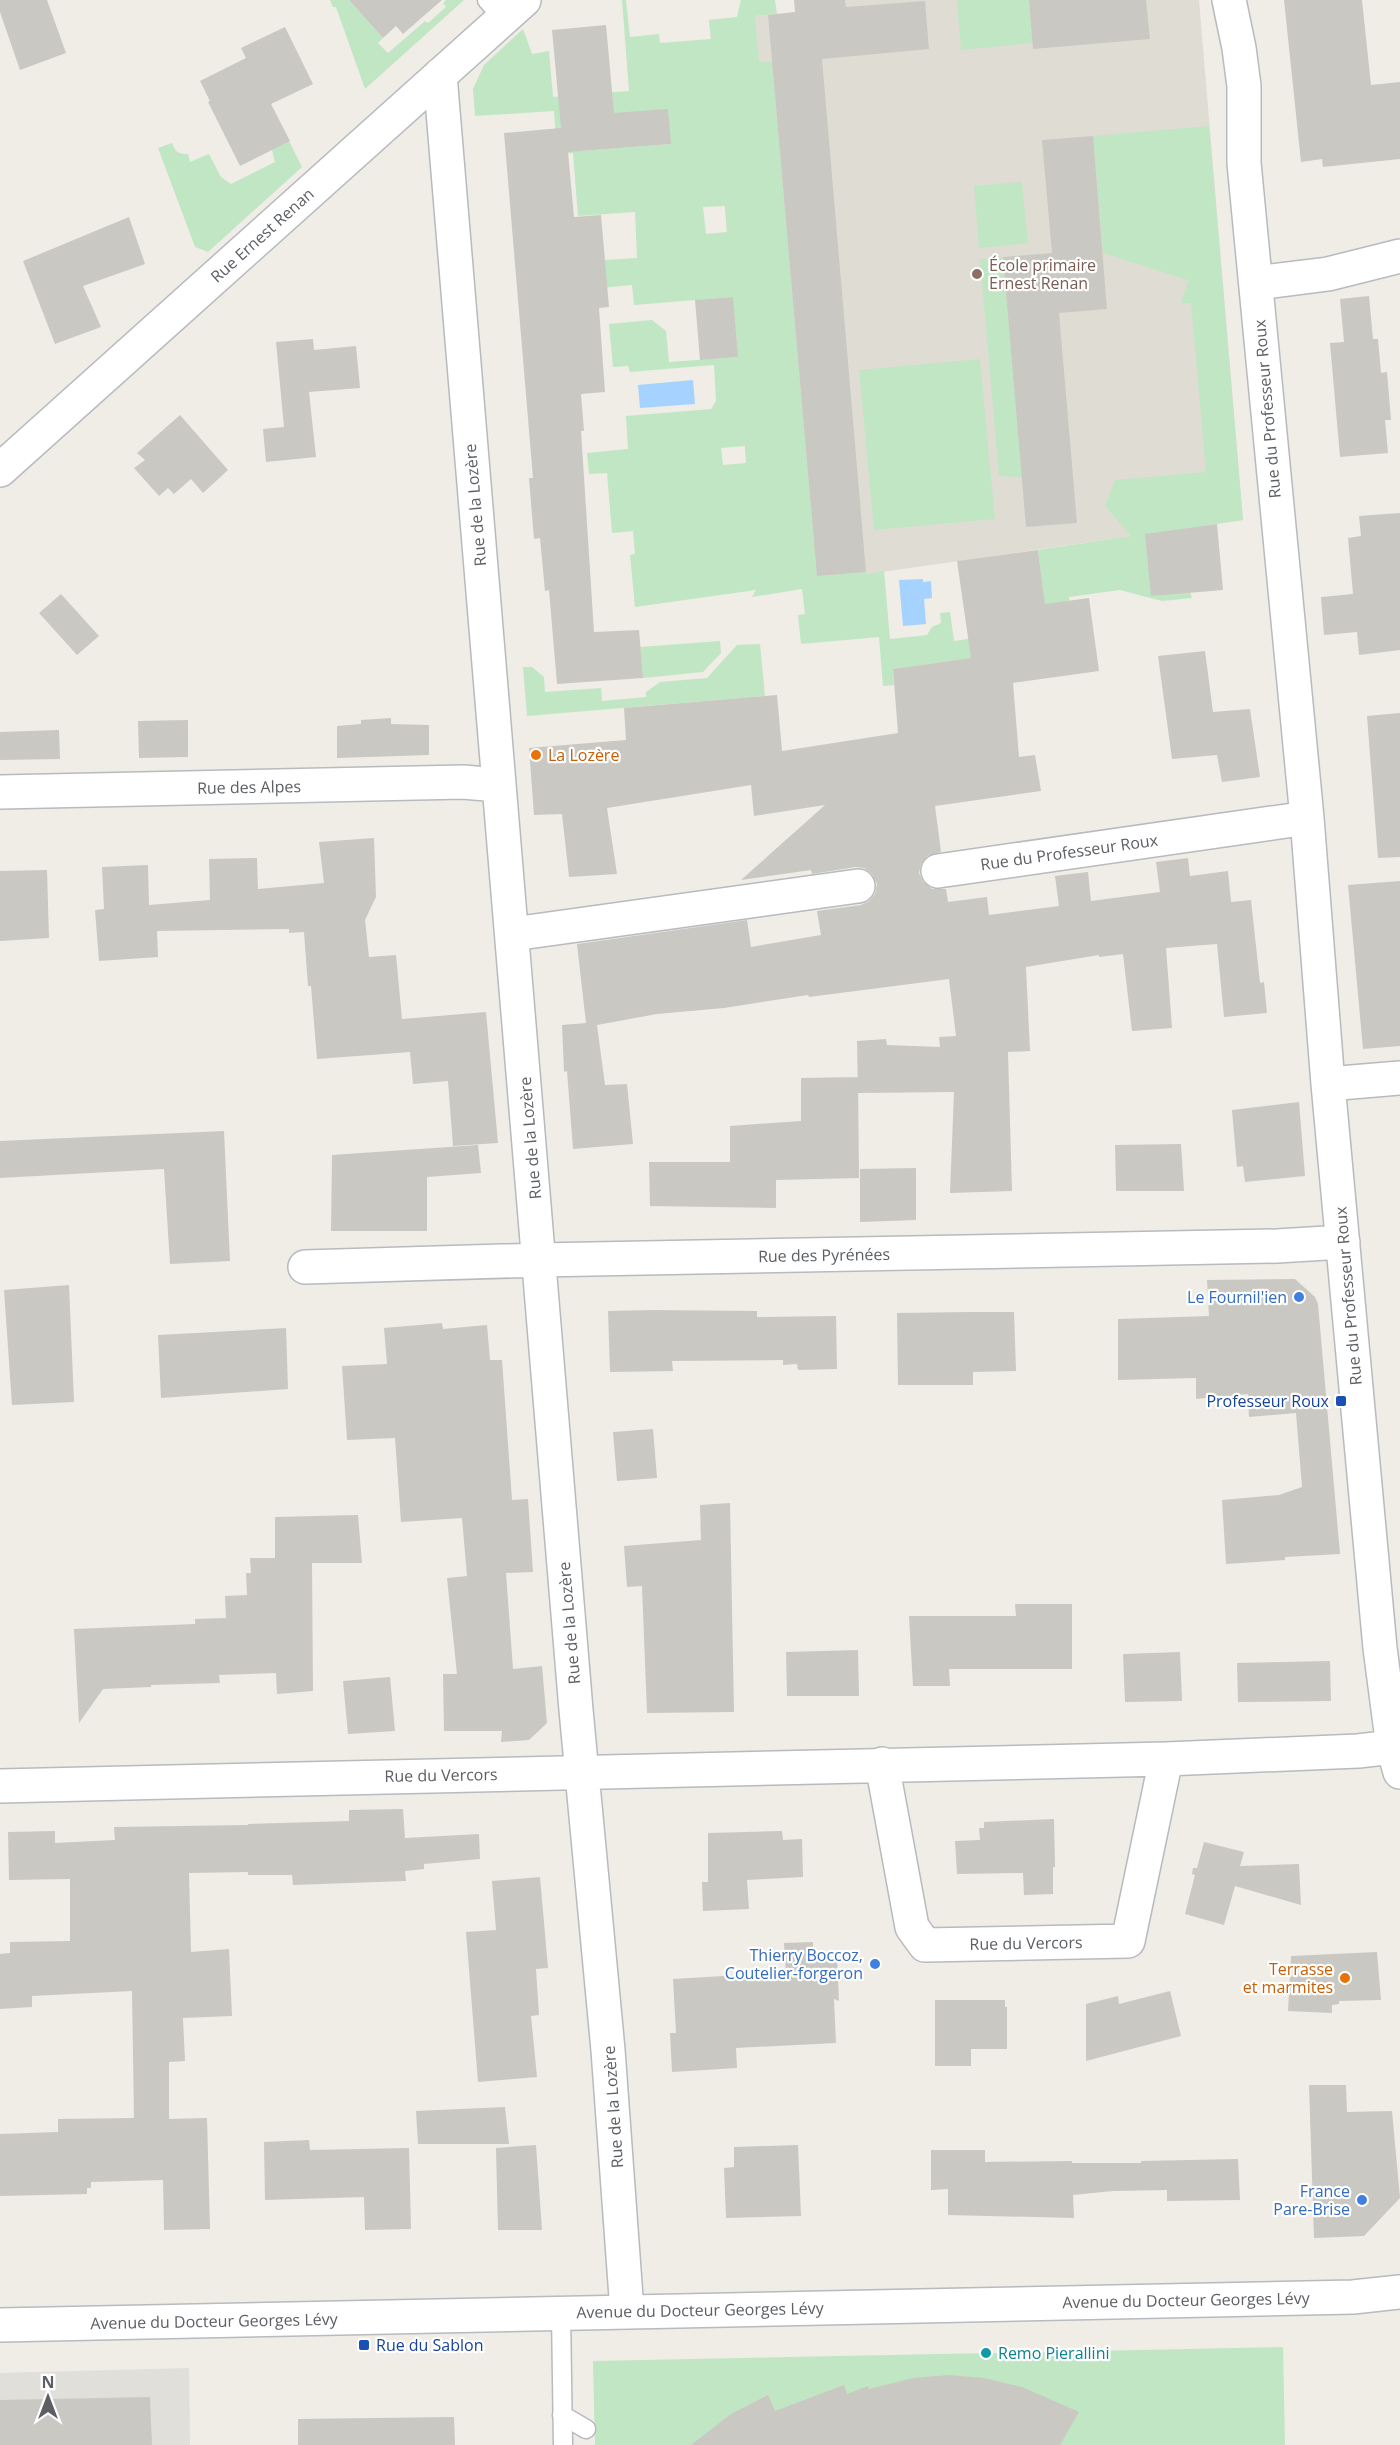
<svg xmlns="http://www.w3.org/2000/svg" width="1400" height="2445" viewBox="0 0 1400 2445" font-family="'Open Sans',sans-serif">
	<rect width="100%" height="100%" fill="#efede5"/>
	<path fill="#e0dfd9" d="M189,2368L190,2445H0V2373Z"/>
	<path fill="#dfddd3" d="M845,0H1199L1243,520L757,590L709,20L845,8Z"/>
	<path fill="#c1e6c4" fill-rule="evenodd" d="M330,0H349L383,38L378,43L388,53L425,21L428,23L446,7L443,3L446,0H464L365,89L336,7H333Z
		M622,0H626L630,37L659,34L660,43L711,39L709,20L737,17L741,0H775L777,14L755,16L759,62H772L817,576L866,572L867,574L884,571L890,639L927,635L932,627L941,623L940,613L950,612L954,641L987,636L1008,653L893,669L894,685L883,686L879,637L801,644L798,615L805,614L802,589L752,597L756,590L635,607L630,555L635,554L633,531L612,533L607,473L589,474L587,453L628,449L626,416L711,409L716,401L714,365L630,372L628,366L613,367L609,324L652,320L666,331L669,362L738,357L733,297L634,305L632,285L590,289L587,261L637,258L635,212L578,216L573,153L557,154L554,111L475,116L473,89L484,65L523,29L532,54L549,51L553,97L629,91ZM579,124L671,144L581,151ZM725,206L727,232L706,234L703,207ZM745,446L746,463L723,465L721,448Z
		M957,0H1029L1033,43L961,50Z
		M1209,126L1243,520L1169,531L1192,598L1162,601L1120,590L1069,597L1072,621L1046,612L1038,550L1131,536L1105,506L1115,480L1206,472L1191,303H1181L1188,280L1103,253L1093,136Z
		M289,141L302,167L208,252L195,247L158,148L172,143C175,152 179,154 188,154L190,162L209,154L221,177L231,184L275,162L272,150Z
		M1022,182L1028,243L979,248L974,186Z
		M1003,257L1022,477L999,476L980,259Z
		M980,359L995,519L874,530L859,370Z
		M720,641L721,653L703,672L643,678L640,647Z
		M760,644L765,696L527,716L523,667H532L544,677L545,692L601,688L602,701L646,697V692L660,682L707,678L737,645Z
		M1283,2347L1285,2445H595L593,2361Z"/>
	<path fill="#a5d2ff" d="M693,380L695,404L640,408L638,385Z
		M923,579V582L931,581L932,598L924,599L926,624L903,626L899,580Z"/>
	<path fill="#cac8c2" d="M0,0H47L66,53L20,70L0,12Z
		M349,0H442L403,34L396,26L383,38Z
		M794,0H845L846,7L925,1L929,49L822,59L866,572L817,576L768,15L795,12Z
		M1029,0H1146L1150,39L1033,49Z
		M1284,0H1362L1371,85L1400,82V159L1323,167L1322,159L1301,162Z
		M606,25L614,113L668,109L671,144L568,152L574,217L601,215L609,307L599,308L605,392L581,394L584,431H581L594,632L639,630L643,678L557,684L549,590L545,591L540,538L534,539L529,478H533L504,133L561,128L552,30Z
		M285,27L313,84L271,104L290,141L240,166L208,102L210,101L200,81L246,58L241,48Z
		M1093,136L1107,309L1059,313L1077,523L1026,527L1003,257L1052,253L1042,140Z
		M129,217L145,264L83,286L101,327L55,344L23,261Z
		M1369,296L1373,339H1378L1381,373L1387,372L1391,420H1385L1388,453L1340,457L1330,343L1344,342L1340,299Z
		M733,297L738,357L700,360L695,300Z
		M313,339L314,350L356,346L360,388L309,392L316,457L266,462L263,429L284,427L276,342Z
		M180,415L228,470L203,493L191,479L174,494L168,488L159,496L134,468L145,460L137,453Z
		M1400,513V650L1359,655L1357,632L1324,635L1321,597L1353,594L1348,538L1361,536L1359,516Z
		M1217,524L1223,590L1151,596L1145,534Z
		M1038,550L1045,604L1089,598L1099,671L1013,683L1019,757L1035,755L1041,791L935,806L941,852L927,856L921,864L919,873L923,882L932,889H946L948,902L987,897L989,915L1059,906L1055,876L1088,872L1091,901L1160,892L1156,862L1188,858L1190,876L1228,871L1231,902L1251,900L1260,983L1264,982L1267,1013L1224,1017L1217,944L1166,948L1172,1028L1132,1031L1123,954L1099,957V955L1026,967L1030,1051L1008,1052L1012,1191L950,1193L954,1092L858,1093L857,1041L886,1039L887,1045L940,1047L939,1037L956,1036L949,979L809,997L808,995L724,1008L657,1014L597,1025L605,1085L627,1084L633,1144L573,1149L567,1071L564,1072L562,1025L586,1023L577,944L747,920L751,947L821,935L817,911L861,905L869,901L875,894L877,884L872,874L864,868L856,867L812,874L811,870L741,880L825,805L754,816L751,785L607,808L617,874L569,877L562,814L534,815L529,748L626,740L624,708L777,695L782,751L898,733L893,669L971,658L957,561Z
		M61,594L99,636L77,655L39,613Z
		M1205,651L1213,712L1250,709L1260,777L1222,782L1217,755L1172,759L1158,656Z
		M1400,713V857L1378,858L1367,716Z
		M391,718V724L429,725V755L337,758V726L361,724V720Z
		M188,720V757L139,758L138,721Z
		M59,730L60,759L0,760V732Z
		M374,838L376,897L365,920L369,957L396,955L402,1019L486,1012L498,1143L453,1146L448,1081L413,1084L410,1052L317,1059L311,986H308L304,932L289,933V929L157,931L158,957L99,961L95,910L104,909L102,867L148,865L149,905L210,900L209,859L257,858L258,889L324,883L319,842Z
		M47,870L49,938L0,941V871Z
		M1400,881V1046L1363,1049L1348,885Z
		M858,1077L859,1178L776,1180V1208L650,1206L649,1162H730V1126L801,1121V1078Z
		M1299,1102L1305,1176L1245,1182L1243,1166L1237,1167L1232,1110Z
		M224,1131L230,1261L170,1264L164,1169L0,1178V1141Z
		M1181,1144L1184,1191H1116L1115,1145Z
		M478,1145L481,1173L427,1177V1231H331L332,1155Z
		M916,1168V1220L860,1222V1169Z
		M1295,1279L1315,1297L1318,1304L1340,1554L1285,1557V1560L1226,1564L1222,1500L1279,1495L1302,1487L1296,1413L1249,1417L1248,1394L1196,1399V1378L1118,1380V1319L1209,1316L1207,1280Z
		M69,1285L74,1402L12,1405L4,1290Z
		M652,1310L757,1311V1317L836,1316L837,1369L798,1370L797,1364L783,1365V1360L672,1361L673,1371L610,1372L608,1311Z
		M971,1312H1014L1016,1371L973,1372V1385H898L897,1313Z
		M442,1323L443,1329L487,1325L490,1360H502L512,1500L528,1499L533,1572L506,1573L513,1669L542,1666L547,1723L529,1740L501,1742L502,1731H444L443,1674H457L447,1578L467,1576L462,1518L401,1522L395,1438L347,1440L342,1366L387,1364L384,1328Z
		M286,1328L288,1389L161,1398L158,1335Z
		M653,1429L657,1478L617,1481L613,1432Z
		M730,1503L734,1712L647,1713L642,1586L627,1587L624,1546L701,1540L700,1505Z
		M358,1515L362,1563H312L313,1691L277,1694L276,1673L219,1675L220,1683L151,1685V1687L103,1689L79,1723L74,1629L195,1624V1619L226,1618L225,1596L247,1595L246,1573H251L250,1558H275V1517Z
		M1015,1604H1072V1669H949L950,1686H913L909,1616H1016Z
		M858,1650L859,1696H787L786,1652Z
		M1180,1652L1182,1701L1125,1702L1123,1654Z
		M1330,1661L1331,1701L1238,1702L1237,1663Z
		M390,1677L395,1731L348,1734L343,1681Z
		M403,1809L405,1838L479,1834L480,1859L424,1864V1869L405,1871L406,1881L293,1885L292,1875H248V1872L189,1873L191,1952L229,1949L232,2016L183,2018L185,2061L169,2062V2119L207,2118L210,2229L164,2230L163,2180L91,2182V2188H87V2194L0,2196V2134L58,2132V2119L134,2118L132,1991L32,1996V2007L0,2009V1954L10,1953V1942L70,1941V1879L9,1880L8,1832L55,1831V1843L115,1840L114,1827L248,1825V1824L349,1821V1810Z
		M1054,1819L1055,1867H1053V1894L1024,1895L1023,1873L957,1874L955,1841L980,1840L979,1828H984V1822Z
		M782,1831L783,1840L802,1839L803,1877L747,1880L749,1909L703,1911L702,1882H708V1833Z
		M1204,1842L1244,1852L1240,1866L1299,1864L1301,1905L1235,1886L1224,1925L1185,1914L1195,1875L1192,1874L1193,1868H1197Z
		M540,1877L548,1968L536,1969L539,2015L531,2016L537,2077L478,2082L466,1932L496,1930L492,1881Z
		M813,1942V1959L837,1958L839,2001L834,1999L836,2043L736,2048L737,2068L672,2072L670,2033H676L673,1979L741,1975V1973H786L784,1943Z
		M1377,1952L1381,2000L1339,2001V2004L1332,2005V2013L1288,2011L1291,1956Z
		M1170,1991L1181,2036L1086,2061V2004L1118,1996L1119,2004Z
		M935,2000H1005V2007H1007V2049H971V2066H935Z
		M1309,2085H1346L1347,2112L1392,2111L1400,2198L1364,2236L1314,2238Z
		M505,2107L509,2144H418L416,2111Z
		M309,2140L310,2150L409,2148L411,2229L365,2230L364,2197L265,2200L264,2142Z
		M536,2145L542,2230H498L496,2148Z
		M798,2145L801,2216L726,2218L724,2168L734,2167V2147Z
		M931,2150H985V2162L1072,2161V2163H1141V2161L1238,2159L1240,2200L1167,2201V2190L1113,2191L1073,2195L1074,2218L948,2215V2189L931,2190Z
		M949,2375L984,2378L1022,2387L1079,2412L1060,2445H691L731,2414L768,2395L775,2411L844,2385L847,2394L868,2386L869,2389L913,2378Z
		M150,2397L152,2445H0V2400Z
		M454,2417L455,2445H298V2419Z"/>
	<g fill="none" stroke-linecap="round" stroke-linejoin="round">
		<defs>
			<path id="service" d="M487,0L503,18
				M561,2312L563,2445
				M562,2415L586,2429"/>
			<path id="minor" d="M1229,0L1239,48L1244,86V163L1307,818L1328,1084L1380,1648L1393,1747L1400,1772
				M440,75L576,1710L608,2050L627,2311
				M1256,283L1328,274L1400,256
				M0,470L524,0
				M0,792L463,782L498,785
				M938,871L1307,818
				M513,934L858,886
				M1328,1084L1400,1078
				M305,1267L539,1260L1277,1246L1343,1242
				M882,1764L912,1927L925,1945L1128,1941L1166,1759
				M0,1786L1166,1759L1358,1751L1393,1747"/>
			<path id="tertiary" d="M0,2325L1353,2297L1400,2292"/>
		</defs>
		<use href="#service" stroke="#b7babf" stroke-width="21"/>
		<use href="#minor" stroke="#b7babf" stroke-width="36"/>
		<use href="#tertiary" stroke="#b7babf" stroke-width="36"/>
		<use href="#service" stroke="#fff" stroke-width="18"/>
		<use href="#minor" stroke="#fff" stroke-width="33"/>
		<use href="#tertiary" stroke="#fff" stroke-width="33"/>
	</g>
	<circle fill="#8d6e63" stroke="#fff" stroke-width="2" cx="977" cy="274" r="6"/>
	<g fill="#e8710a" stroke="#fff" stroke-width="2">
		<circle cx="536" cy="755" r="6"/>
		<circle cx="1345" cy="1978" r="6"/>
	</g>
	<g fill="#3f7fe0" stroke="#fff" stroke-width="2">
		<circle cx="1299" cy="1297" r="6"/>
		<circle cx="875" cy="1964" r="6"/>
		<circle cx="1362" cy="2200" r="6"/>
	</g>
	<g fill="#1a4fb4" stroke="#fff" stroke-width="2">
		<rect x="1335" y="1395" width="12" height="12" rx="3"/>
		<rect x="358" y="2339" width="12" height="12" rx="3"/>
	</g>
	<circle fill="#0f9aa8" stroke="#fff" stroke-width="2" cx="986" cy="2353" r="6"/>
	<g text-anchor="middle" stroke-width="4.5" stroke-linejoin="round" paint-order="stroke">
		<g font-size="16" fill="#5c6065" stroke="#fff">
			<text transform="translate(262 235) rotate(-42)" y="6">Rue Ernest Renan</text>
			<text transform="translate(1267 409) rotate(-95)" y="6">Rue du Professeur Roux</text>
			<text transform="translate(475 505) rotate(-95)" y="6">Rue de la Lozère</text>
			<text transform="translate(249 787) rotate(-1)" y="6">Rue des Alpes</text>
			<text transform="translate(1069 852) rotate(-8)" y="6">Rue du Professeur Roux</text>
			<text transform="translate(530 1138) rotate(-95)" y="6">Rue de la Lozère</text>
			<text transform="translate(824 1255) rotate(-1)" y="6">Rue des Pyrénées</text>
			<text transform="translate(1348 1296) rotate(-95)" y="6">Rue du Professeur Roux</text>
			<text transform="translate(569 1623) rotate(-95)" y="6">Rue de la Lozère</text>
			<text transform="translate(441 1775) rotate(-1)" y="6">Rue du Vercors</text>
			<text transform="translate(1026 1943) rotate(-1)" y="6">Rue du Vercors</text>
			<text transform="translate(613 2107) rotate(-94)" y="6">Rue de la Lozère</text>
			<text transform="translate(1186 2300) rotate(-1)" y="6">Avenue du Docteur Georges Lévy</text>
			<text transform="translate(700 2310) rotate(-1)" y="6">Avenue du Docteur Georges Lévy</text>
			<text transform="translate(214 2321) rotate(-1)" y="6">Avenue du Docteur Georges Lévy</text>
		</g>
		<g font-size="16" fill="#785e54" stroke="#fff" text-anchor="start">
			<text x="989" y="271">École primaire<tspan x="989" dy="18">Ernest Renan</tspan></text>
		</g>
		<g font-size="16" fill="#c56008" stroke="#fff" text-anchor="start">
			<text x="548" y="761">La Lozère</text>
			<text x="1333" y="1975" text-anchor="end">Terrasse<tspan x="1333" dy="18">et marmites</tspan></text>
		</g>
		<g font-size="16" fill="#366cbe" stroke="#fff" text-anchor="end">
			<text x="1287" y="1303">Le Fournil'ien</text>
			<text x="863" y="1961">Thierry Boccoz,<tspan x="863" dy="18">Coutelier-forgeron</tspan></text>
			<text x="1350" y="2197">France<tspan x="1350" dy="18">Pare-Brise</tspan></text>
		</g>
		<g font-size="16" fill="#164399" stroke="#fff" text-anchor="end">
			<text x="1329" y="1407">Professeur Roux</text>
			<text x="376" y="2351" text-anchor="start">Rue du Sablon</text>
		</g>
		<g font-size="16" fill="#0d838f" stroke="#fff" text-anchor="start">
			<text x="998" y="2359">Remo Pierallini</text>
		</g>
	</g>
	<g transform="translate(48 2397)" stroke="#ffffff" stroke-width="4.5" paint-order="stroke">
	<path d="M0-4.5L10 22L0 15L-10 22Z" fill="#5c6065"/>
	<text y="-9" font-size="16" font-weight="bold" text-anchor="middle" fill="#5c6065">N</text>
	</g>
</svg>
